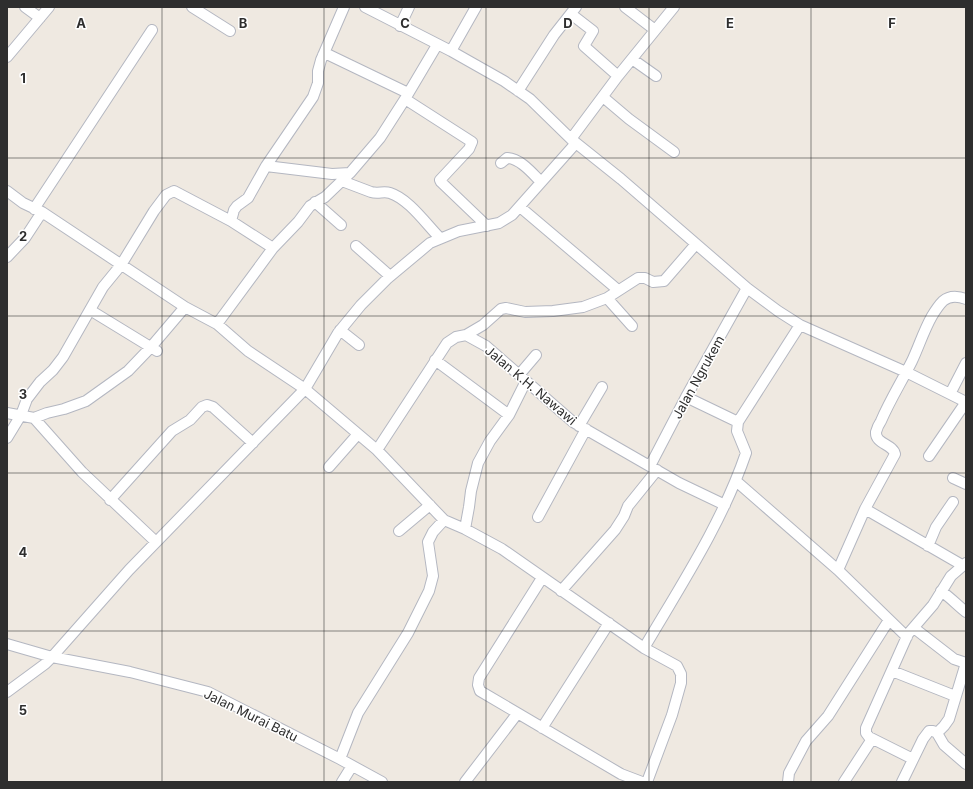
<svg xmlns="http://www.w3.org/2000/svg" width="973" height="789" viewBox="0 0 973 789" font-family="Inter,sans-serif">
	<rect width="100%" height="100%" fill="#efe9e1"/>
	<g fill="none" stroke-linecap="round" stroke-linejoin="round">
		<defs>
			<path id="minor" d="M25,7L40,18
				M192,7L230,31
				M365,7L451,51L504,81L530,99L571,139L621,179L747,288L778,311L800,325L906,372L966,402
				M625,7L655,30
				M571,14L593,31L584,46L618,76
				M400,26L409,7
				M451,51L476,7
				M323,55H329L408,93
				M7,57L49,7
				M632,59L656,76
				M518,91L554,35L576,7
				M603,97L629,119L674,152
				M405,99L472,142L469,149L440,180L441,182L487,226
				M571,139L618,76L674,7
				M501,163L507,158C520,158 533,174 541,182
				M266,166L332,174L350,173
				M342,181L371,192C378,194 384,191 390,193C409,199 426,224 440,238
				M7,191L23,203L42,212L185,307L217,324L248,351L305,389L377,450L444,520L465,529
				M315,202L341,225
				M520,207L618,290
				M34,209L152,30
				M356,246L390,276
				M273,248L231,221L234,210L237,206L248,198L266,166L313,97L318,83V71L321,60L344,7
				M7,257L25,238L42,212
				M607,298L632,326
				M90,310L157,351
				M217,324L273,248L298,222L310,206L325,197L350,173L380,138L405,99L437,45
				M340,330L359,345
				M466,335L486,346L573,422L679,483L725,505
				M435,360L509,415
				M519,375L536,355
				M526,381L509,415L490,441L478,463L471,491L469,507L465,529L502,549L644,648L677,666L681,674V683L672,715L647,782
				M950,394L966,363
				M686,397L738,422
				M7,413L34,418L47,413L64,409L86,401L128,371L151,347L185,307
				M34,418L82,472L156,542
				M579,426L602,387
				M7,438L21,415L27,399L40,382L53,370L63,357L103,287L121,265L154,211L166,195L174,191L231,221
				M377,450L447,343L456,337L466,335L483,325L501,309L506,308L525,312L553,311L583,307L607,298L638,278H645L653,282L664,281L696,244
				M929,456L966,402
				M650,466L686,397L747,288
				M329,467L358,434
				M953,478L966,484
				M736,481L838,570L907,637
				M110,500L172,431L190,420L202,407L207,405L213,407L253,443
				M865,509L962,565
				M538,517L586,429
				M399,531L430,505
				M928,546L936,527L953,502
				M838,570L865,509L895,454C893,444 875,444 876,432C877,428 879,424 881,421C890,400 902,381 912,361C919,346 924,330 932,316C935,311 939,305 943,301C950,295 958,296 966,299
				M542,578L479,678L478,685L480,691L621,774L642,782
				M561,591L615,530L624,516L628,506L657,470
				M941,591C951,598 957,605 966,612
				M914,628L954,659L966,663
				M7,644L52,657L130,672L208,692L340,759L382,782
				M644,648C681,585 722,523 746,453L737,431L738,422L800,325
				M892,671L955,696
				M7,692L45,664L52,657L129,570L305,389L338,333L361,305L387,279L430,243L459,231L499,223L512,215L576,143
				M542,728L609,623
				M937,733L944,726L949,719L966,663
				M340,759L358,713L408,633L429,591L433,576L428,542L433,532L444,520
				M913,759L869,737L866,733V728L908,634L933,605L951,576L966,563
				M342,782L352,766
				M465,782L517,714
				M788,782L789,773L806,741L828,716L889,620
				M844,782L872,739
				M902,782L923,739L929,731H933L937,733L944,745L966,764"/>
		</defs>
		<use href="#minor" stroke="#b4b7c1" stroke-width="12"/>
		<use href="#minor" stroke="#fff" stroke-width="10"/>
	</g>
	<path fill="none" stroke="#2e2e2e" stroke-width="1" stroke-opacity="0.55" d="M162,7V782M324,7V782M486,7V782M649,7V782M811,7V782M7,158H966M7,316H966M7,473H966M7,631H966"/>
	<g text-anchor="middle" stroke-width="3" stroke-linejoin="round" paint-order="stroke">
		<g font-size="13" fill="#2e2e2e" stroke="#fff">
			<text transform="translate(698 377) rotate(-61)" y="5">Jalan Ngrukem</text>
			<text transform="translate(531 385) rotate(40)" y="5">Jalan K.H. Nawawi</text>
			<text transform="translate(251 715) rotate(26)" y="5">Jalan Murai Batu</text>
		</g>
	</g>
	<g font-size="13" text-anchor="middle" font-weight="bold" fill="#2e2e2e" stroke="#fff" stroke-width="3" stroke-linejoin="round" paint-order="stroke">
		<text x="81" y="28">A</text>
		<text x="243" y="28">B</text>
		<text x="405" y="28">C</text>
		<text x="568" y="28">D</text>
		<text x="730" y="28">E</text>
		<text x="892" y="28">F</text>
		<text x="23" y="83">1</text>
		<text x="23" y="241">2</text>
		<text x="23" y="399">3</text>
		<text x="23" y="557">4</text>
		<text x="23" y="715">5</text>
	</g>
	<rect width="973" height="789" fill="none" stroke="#2e2e2e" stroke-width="16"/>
</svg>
